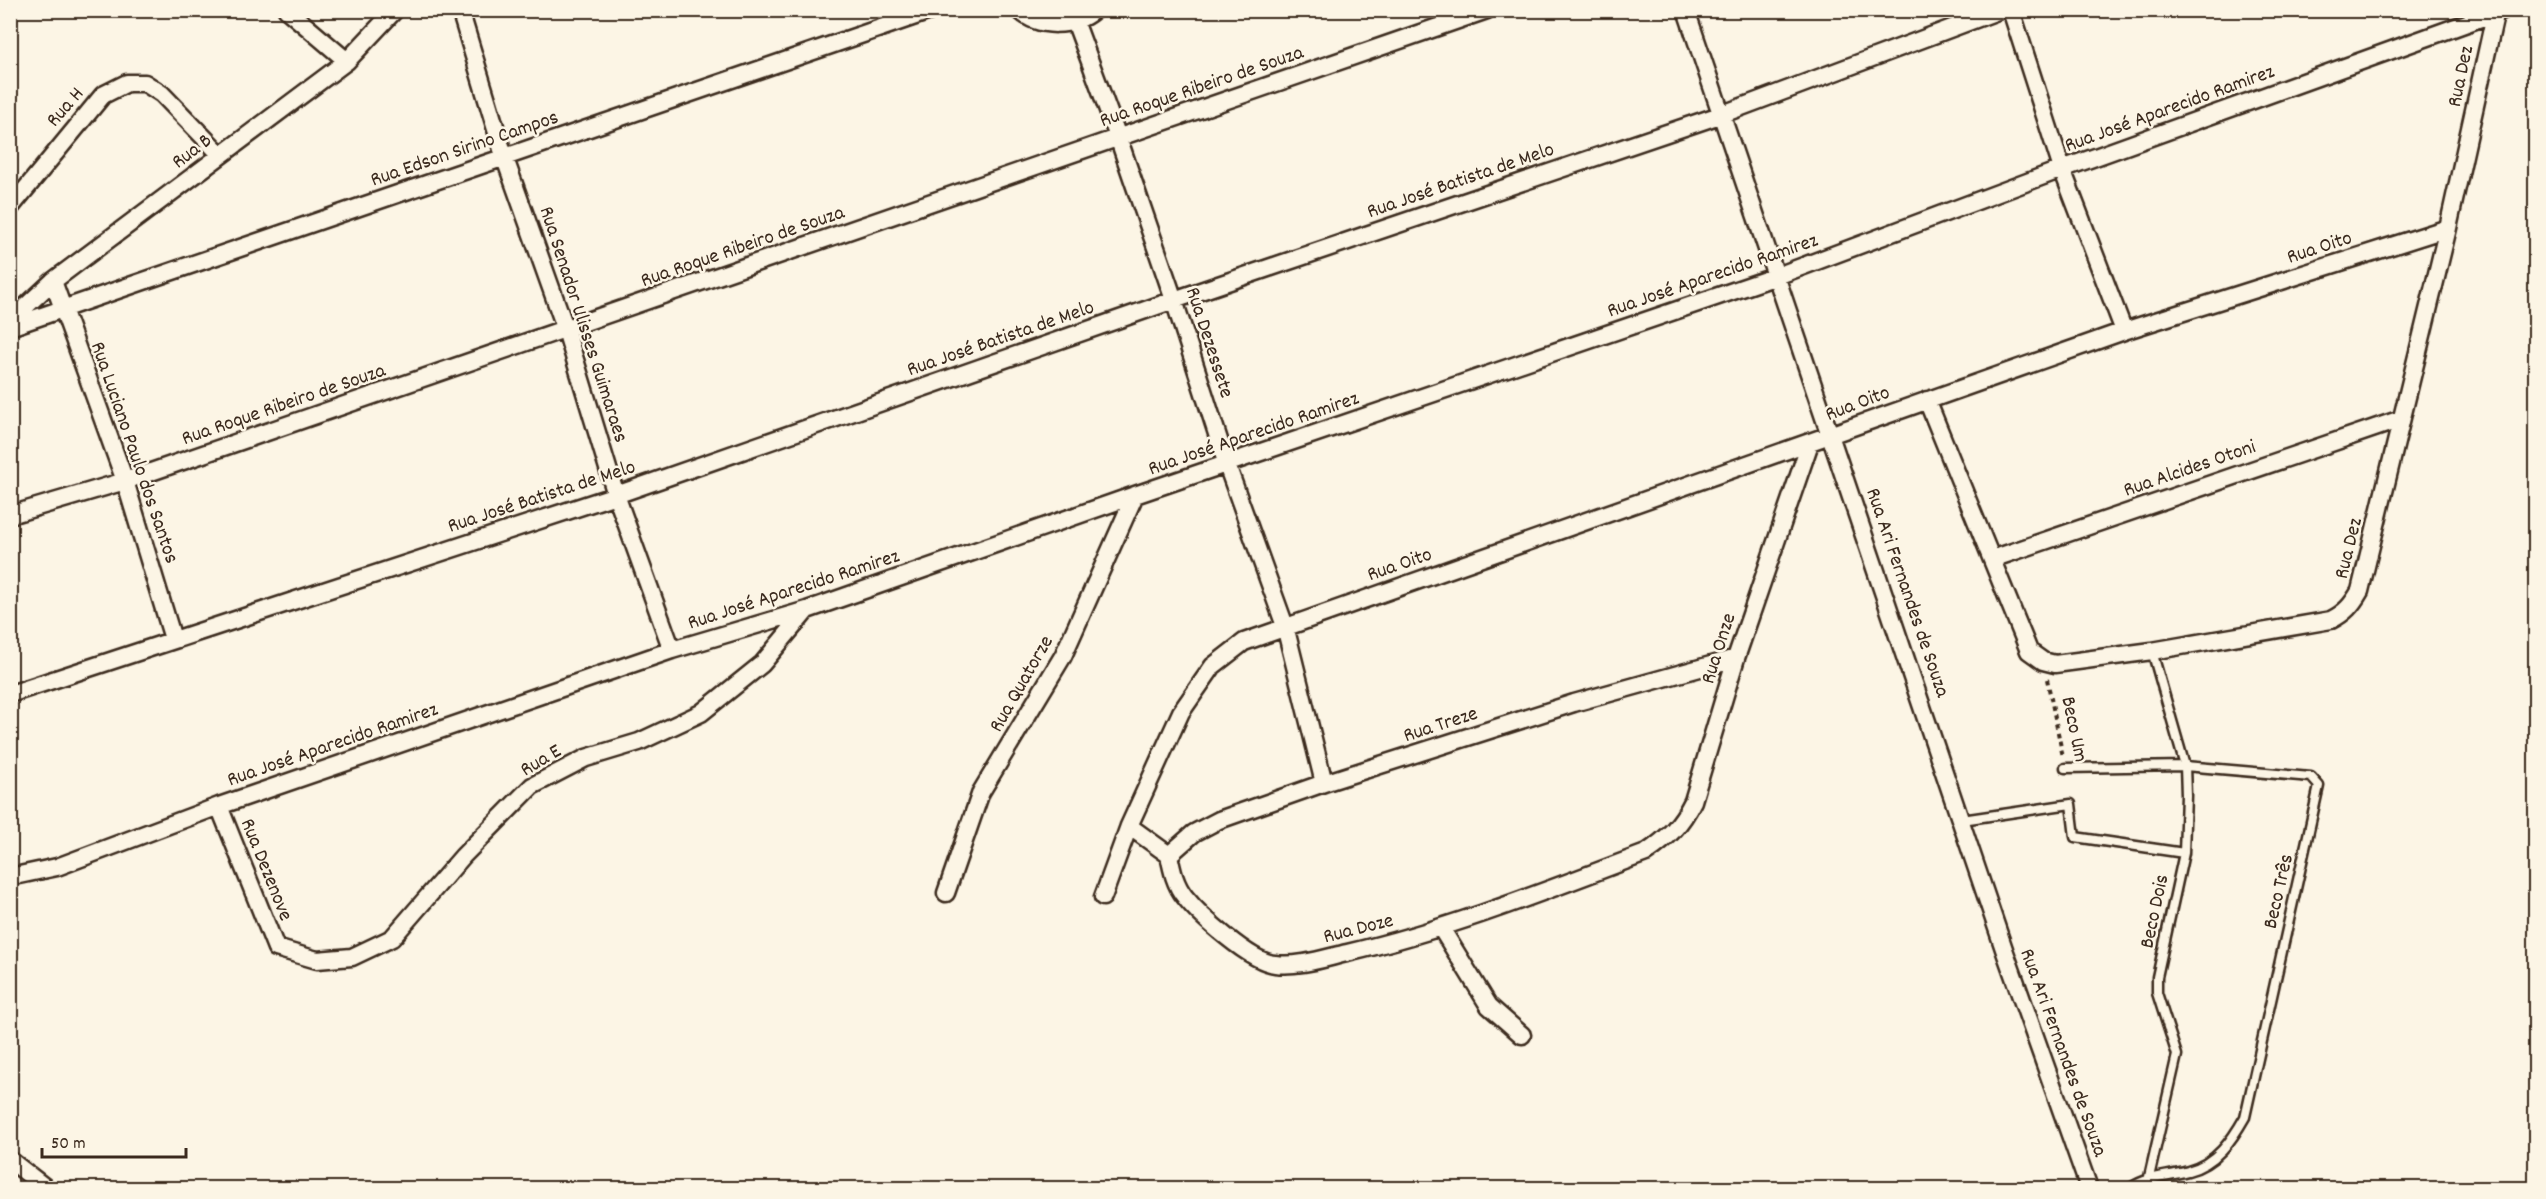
<svg xmlns="http://www.w3.org/2000/svg" width="2546" height="1199" viewBox="0 0 2546 1199" font-family="Dekko,sans-serif">
	<rect width="100%" height="100%" fill="#fcf5e5"/>
	<filter id="ink" filterUnits="userSpaceOnUse"><feTurbulence type="fractalNoise" baseFrequency=".0167" numOctaves="2"/><feDisplacementMap in="SourceGraphic" scale="12" xChannelSelector="R" yChannelSelector="G"/><feConvolveMatrix kernelMatrix="1 2 1 2 8 2 1 2 1" color-interpolation-filters="sRGB"/></filter>
	<g filter="url(#ink)">
		<g fill="none" stroke-linecap="round" stroke-linejoin="round">
			<defs>
				<path id="service" d="M2065,768L2185,766L2311,777L2319,786L2245,1117C2232,1140 2216,1164 2188,1171C2163,1178 2154,1174 2130,1188
					M1962,820L2071,804L2075,837L2184,853
					M2149,1177L2177,1055L2157,993V977L2184,853L2186,795L2185,766L2152,651"/>
				<path id="minor" d="M287,10L347,61
					M460,10L504,156L566,330L616,495L672,650
					M1019,10C1039,29 1073,28 1094,10
					M1686,10L2005,952L2089,1188
					M2011,10L2062,169L2124,331
					M1075,21L1118,137L1174,300L1227,465L1285,626L1324,783
					M10,208L103,95L127,83H145L162,94L221,155
					M53,281L125,481L173,639
					M10,321L53,281L347,61L395,10
					M10,327L933,10
					M1927,400L2029,651L2043,661L2055,664L2152,651L2331,620C2345,613 2352,605 2360,591L2448,228L2495,15
					M10,515L125,481L1487,10
					M1992,559L2401,419
					M10,694L616,495L1174,300L1720,115L2000,10
					M219,806L276,948L317,960L352,957L392,938L463,856L532,786L586,758L639,742L701,713L762,664L807,610
					M1129,826L1169,855C1172,870 1175,885 1185,897C1200,916 1251,962 1275,964C1299,967 1325,958 1347,953C1450,929 1548,890 1646,853C1668,838 1681,825 1693,801L1736,658L1810,443
					M1169,855L1194,833L1219,820L1324,783L1574,703L1736,658
					M10,877L57,867L219,806L672,650L807,610L1135,495L1777,276L2062,169L2503,10
					M946,893L981,792L1063,656L1135,495
					M1103,897L1129,826L1181,712L1213,666L1244,642L2124,331L2448,228
					M1441,928L1489,1006L1522,1035
					M10,1160L46,1188"/>
			</defs>
			<use href="#service" stroke="#3b2a1e" stroke-width="13"/>
			<use href="#minor" stroke="#3b2a1e" stroke-width="21"/>
			<path stroke="#3b2a1e" stroke-width="4" stroke-dasharray="4.5 4.5" stroke-linecap="butt" d="M2047,679L2063,757"/>
			<use href="#service" stroke="#fcf5e5" stroke-width="8"/>
			<use href="#minor" stroke="#fcf5e5" stroke-width="16"/>
		</g>
	</g>
	<g text-anchor="middle" stroke-width="5" stroke-linejoin="round" paint-order="stroke">
		<g font-size="21" fill="#3b2a1e" stroke="#fcf5e5">
			<text transform="translate(2459 76) rotate(-78)" y="7">Rua Dez</text>
			<text transform="translate(1201 85) rotate(-19)" y="7">Rua Roque Ribeiro de Souza</text>
			<text transform="translate(64 106) rotate(-49)" y="7">Rua H</text>
			<text transform="translate(2169 107) rotate(-20)" y="7">Rua José Aparecido Ramirez</text>
			<text transform="translate(464 147) rotate(-19)" y="7">Rua Edson Sirino Campos</text>
			<text transform="translate(191 150) rotate(-37)" y="7">Rua B</text>
			<text transform="translate(1460 179) rotate(-19)" y="7">Rua José Batista de Melo</text>
			<text transform="translate(742 245) rotate(-19)" y="7">Rua Roque Ribeiro de Souza</text>
			<text transform="translate(2319 246) rotate(-18)" y="7">Rua Oito</text>
			<text transform="translate(1712 274) rotate(-19)" y="7">Rua José Aparecido Ramirez</text>
			<text transform="translate(585 324) rotate(72)" y="7">Rua Senador Ulisses Guimaraes</text>
			<text transform="translate(1000 337) rotate(-19)" y="7">Rua José Batista de Melo</text>
			<text transform="translate(1211 342) rotate(72)" y="7">Rua Dezessete</text>
			<text transform="translate(1857 402) rotate(-21)" y="7">Rua Oito</text>
			<text transform="translate(283 403) rotate(-19)" y="7">Rua Roque Ribeiro de Souza</text>
			<text transform="translate(1253 432) rotate(-19)" y="7">Rua José Aparecido Ramirez</text>
			<text transform="translate(136 452) rotate(71)" y="7">Rua Luciano Paulo dos Santos</text>
			<text transform="translate(2189 467) rotate(-19)" y="7">Rua Alcides Otoni</text>
			<text transform="translate(541 495) rotate(-18)" y="7">Rua José Batista de Melo</text>
			<text transform="translate(2347 548) rotate(-76)" y="7">Rua Dez</text>
			<text transform="translate(1399 563) rotate(-19)" y="7">Rua Oito</text>
			<text transform="translate(793 588) rotate(-18)" y="7">Rua José Aparecido Ramirez</text>
			<text transform="translate(1909 592) rotate(71)" y="7">Rua Ari Fernandes de Souza</text>
			<text transform="translate(1717 648) rotate(-72)" y="7">Rua Onze</text>
			<text transform="translate(1020 683) rotate(-60)" y="7">Rua Quatorze</text>
			<text transform="translate(1440 723) rotate(-18)" y="7">Rua Treze</text>
			<text transform="translate(2076 729) rotate(78)" y="7">Beco Um</text>
			<text transform="translate(332 743) rotate(-19)" y="7">Rua José Aparecido Ramirez</text>
			<text transform="translate(540 759) rotate(-31)" y="7">Rua E</text>
			<text transform="translate(268 869) rotate(68)" y="7">Rua Dezenove</text>
			<text transform="translate(2277 891) rotate(-77)" y="7">Beco Três</text>
			<text transform="translate(2153 911) rotate(-78)" y="7">Beco Dois</text>
			<text transform="translate(1358 927) rotate(-14)" y="7">Rua Doze</text>
			<text transform="translate(2065 1052) rotate(70)" y="7">Rua Ari Fernandes de Souza</text>
		</g>
	</g>
	<rect width="2546" height="1199" fill="none" stroke="#fcf5e5" stroke-width="36"/>
	<rect x="18" y="18" width="2510" height="1163" fill="none" stroke="#3b2a1e" stroke-width="2" filter="url(#ink)"/>
	<path d="M42 1148v9h144v-9" fill="none" stroke="#3b2a1e" stroke-width="3"/>
	<text x="51" y="1148" font-size="18" fill="#3b2a1e" stroke="#fcf5e5" stroke-width="4.5" paint-order="stroke">50 m</text>
</svg>
